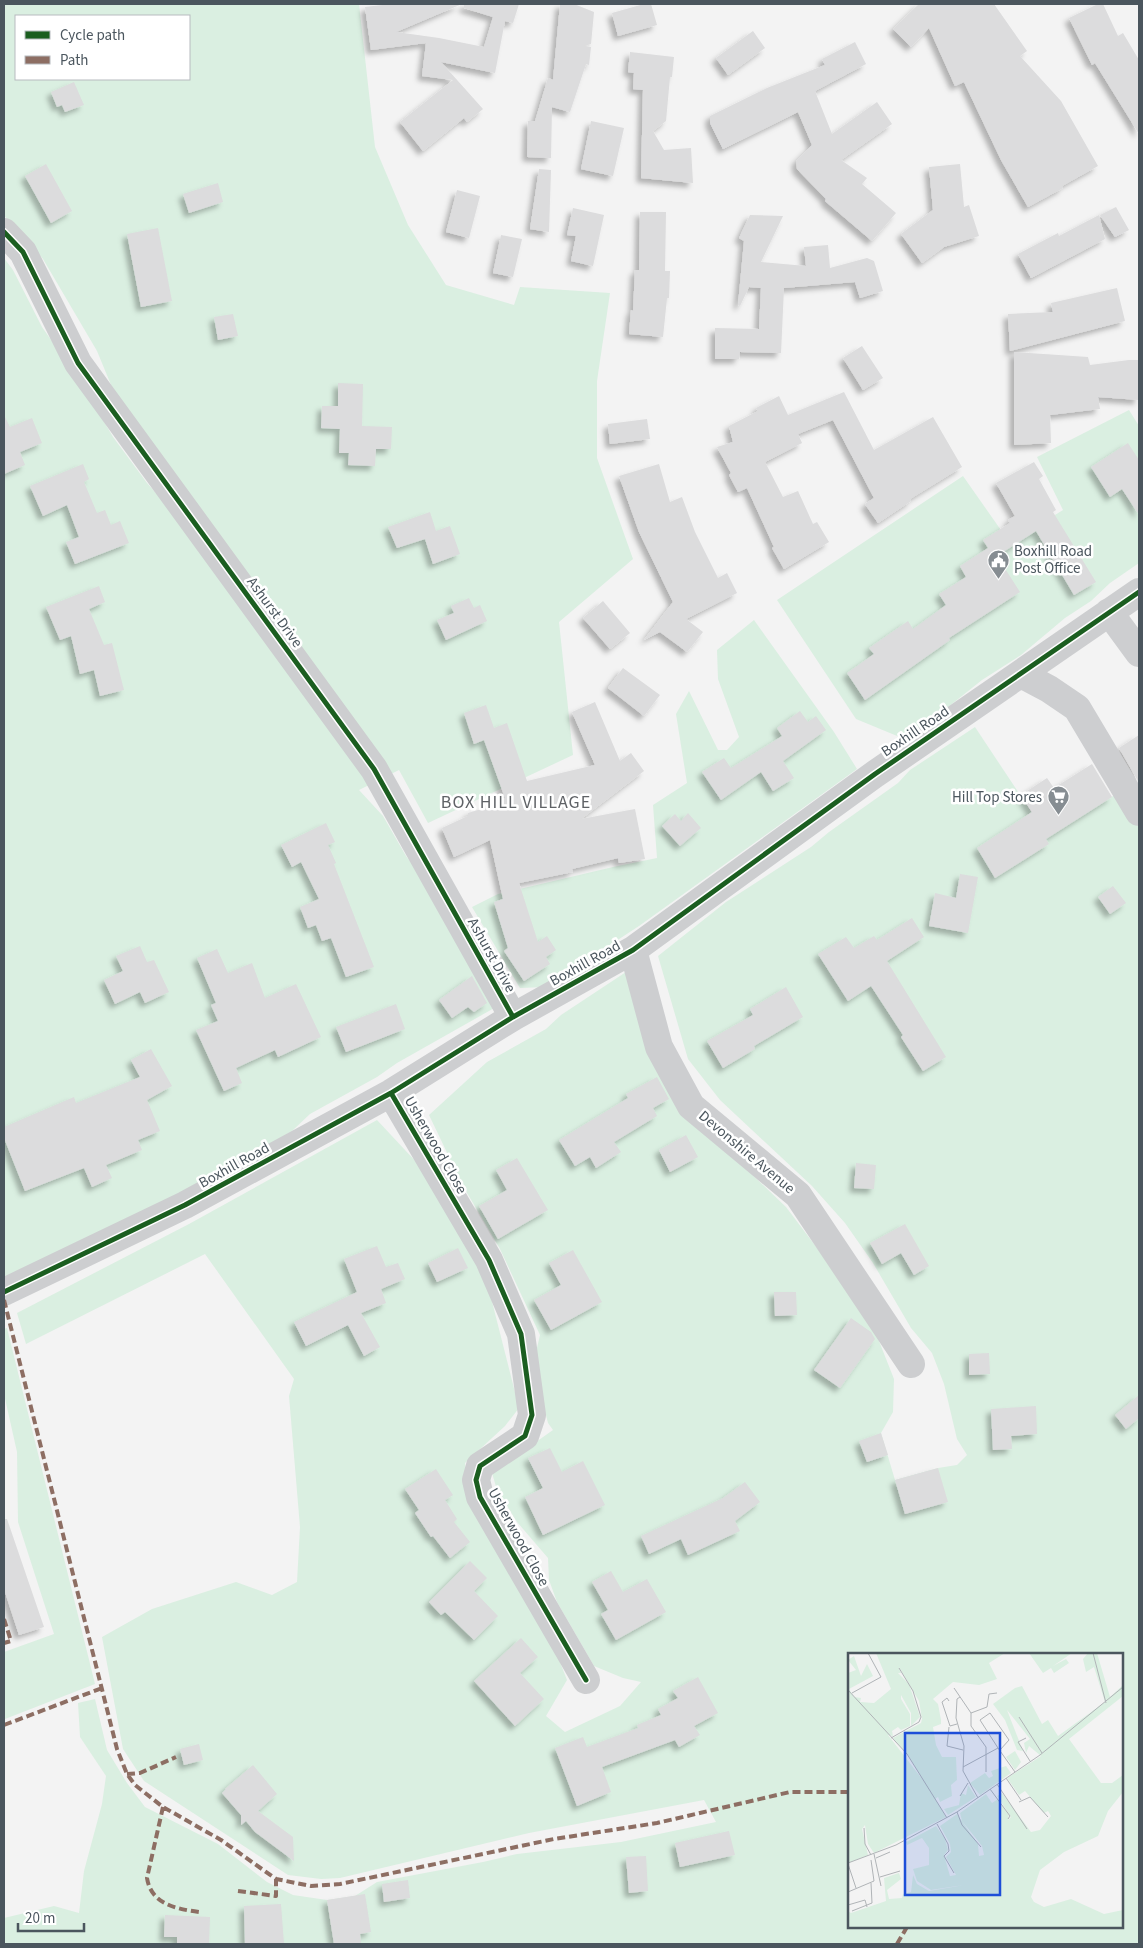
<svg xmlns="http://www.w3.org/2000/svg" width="1143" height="1948" viewBox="0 0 1143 1948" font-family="'Source Sans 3',sans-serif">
	<defs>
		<filter id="shadow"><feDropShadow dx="-4.5" dy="4.5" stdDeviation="2.5" flood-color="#0004"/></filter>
	</defs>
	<rect width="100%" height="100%" fill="#f3f3f3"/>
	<path fill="#daefe1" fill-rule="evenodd" d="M4,4H359L375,147L408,225L446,285L514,305L520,287L610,293L597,381V458L633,559L559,622L573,755L428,823L399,770L359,790L383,816L406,856L425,881L496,1007L397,1063L377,1077L310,1114L292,1131L176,1199L4,1280V258L13,270L42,327L82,384L113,437L147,483L194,536L116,397L97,351L43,259L17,227L4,216ZM16,16H189V79H16Z
		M1129,410L1139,426V563L1110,583L1091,601L1065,618L1021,655L982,680L923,727L902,738L856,719L777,600L963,476L1010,543L1063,510L1037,457Z
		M754,620L834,732L857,769L639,926L546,987L520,988L472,907L498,894L613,867L657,858L653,805L687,783L676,714L689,691L718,750H727L739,737L718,679L717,650Z
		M975,727L1048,837L1121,791L1122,799L1139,828V1944H4V1918L54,1906L79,1913L84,1871L102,1804L106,1776L80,1737L78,1703L95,1699L107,1750L127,1783L145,1807L218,1844L267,1882L293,1895L327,1900L355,1896L377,1882L483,1862L517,1854L621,1842L716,1822L704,1800L529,1833L340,1878L321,1879L288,1875L144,1781L123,1749L102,1637L152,1609L236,1582L272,1595L297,1582L300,1527L289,1396L294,1379L205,1254L26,1344L17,1313L189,1224L377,1120L419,1165L484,1270L519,1408L505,1426L465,1463L469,1499L552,1642L567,1680L546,1716L565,1732L620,1706L641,1682L623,1678L594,1666L557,1602L549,1580L548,1558L517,1522L497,1490L492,1473L553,1430L548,1423L533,1365L540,1335L500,1249L463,1186L429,1115L487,1062L546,1029L561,1015L626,972L737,1160L786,1207L839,1277L877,1336L894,1379L893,1412L881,1433L895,1480L938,1468L957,1465L967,1455L957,1439L944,1384L932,1353L911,1328L873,1263L845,1223L812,1186L720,1100L688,1059L658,956L726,902L811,847L829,832L898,783L910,770ZM849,1654H1122V1927H849Z
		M7,1328L95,1684L5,1719L4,1714V1652L54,1634L18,1522L17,1452L4,1394V1329Z"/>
	<path fill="#dcdcdd" filter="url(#shadow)" d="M391,4H462L396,32L439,38L484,47L493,17L464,8V4H519L513,23L505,21L495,73L441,62L483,109L467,122L464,118L423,151L400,122L453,80L422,76L426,43L371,50L365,7Z
		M560,4H574L594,12L591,44L584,46L591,47L589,65L586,64L570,112L552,107L551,158L527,157L528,121H535L548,78L553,80Z
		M644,4H651L657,25L618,36L612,13Z
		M919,4H994L1027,51L1020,56L1061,101L1098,166L1062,186L1063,188L1028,207L1001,160L964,82L955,86L929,28L911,47L893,29Z
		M1098,4H1103L1118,36L1123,33L1139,60V134L1095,63L1092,65L1069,18Z
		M753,31L765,48L728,75L716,58Z
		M855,42L866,64L815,91L832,134L877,102L892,124L841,160L867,178L862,184L896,213L872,241L825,201L826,199L797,169L796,161L812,145L798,112L723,149L710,123V116L767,88L825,65L822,59Z
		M630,52L674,57L672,77H670L666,121L653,131L664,150L691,148L693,183L641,178L643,90L633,89L634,73L628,72Z
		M74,82L84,105L65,112L62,105L57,107L51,92Z
		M591,121L624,128L613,176L581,169Z
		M46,164L72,211L51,223L25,176Z
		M960,164L964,207L969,205L979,236L944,247L922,263L901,234L933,210L929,167Z
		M539,169L551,170L549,232L530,229Z
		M218,183L223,202L189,213L183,194Z
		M457,190L480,196L469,238L446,232Z
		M1116,207L1129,230L1115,237L1100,215Z
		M573,208L604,215L593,266L571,261L576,236L567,235Z
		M640,212H666L665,271H670L669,298H667L663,337L629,334L631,310L633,311L635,270H639Z
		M750,215L783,216L761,262L806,266L804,247L828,245L830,268L867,258L874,261L883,291L860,298L855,282L784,288L781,353L740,352L739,359H715V328L759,329L761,288L749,287L740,306L738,305L744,241L739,238Z
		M1099,215L1105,239L1031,278L1018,254L1058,233L1059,236Z
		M158,228L172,301L141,307L127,234Z
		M501,235L522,239L513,277L493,273Z
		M1117,288L1125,321L1010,351L1008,314L1053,312L1051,303Z
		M233,314L238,336L218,340L214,317Z
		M862,346L883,378L863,390L843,358Z
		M1014,352L1088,357L1090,365L1129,360H1139V400L1098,397L1100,409L1050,415L1051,443L1014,445Z
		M338,383L363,384L362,426L392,427L391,449H376L375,466L348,465L349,453H339L340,429L321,428L322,406H338Z
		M844,392L874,450L933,417L962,467L910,499L911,501L878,523L865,504L874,498L833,420L798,434L802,443L765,462L783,497L798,491L813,524L817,522L829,542L784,569L772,548L774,547L747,488L738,492L729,475L731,473L717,447L733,442L729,426L758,411L756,408L779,396L788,415Z
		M4,415L10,427L32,418L42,443L20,452L25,465L4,474Z
		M647,419L650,439L610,444L608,424Z
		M1128,443L1139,460V515L1122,489L1110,497L1091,467Z
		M1034,462L1043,476L1039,479L1056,510L1053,512L1096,582L1074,595L1036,531L997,556L1020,592L949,638L950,640L865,700L847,673L874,654L869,648L908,621L913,629L946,605L939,594L966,577L960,566L988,548L983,540L1010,523L1008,520L1015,516L996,483Z
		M83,464L89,479L84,482L97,513L105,510L111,525L120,521L129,543L75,564L66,542L79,537L67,505L43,516L30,486Z
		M659,464L670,502L682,497L695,532L718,578L727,573L737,593L686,619L703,632L687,652L660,632L644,640L673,602L639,532L619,476Z
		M430,512L436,531L450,526L460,554L433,564L425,539L397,548L388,527Z
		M99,586L105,602L89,609L104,645L112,643L124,690L100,696L94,670L80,674L71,636L60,640L46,607Z
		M469,598L474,608L480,605L487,621L446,640L437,620L454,613L451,606Z
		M603,601L630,633L610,649L583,618Z
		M623,668L660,695L644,716L608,688Z
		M595,702L620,761L631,753L644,771L581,819L635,809L645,859L619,863L618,858L572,869L573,872L519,883L538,942L547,936L556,950L546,957L550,964L524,981L504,951L508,948L494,902L503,899L490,840L454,857L442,828L468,816V813L495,805L494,802L505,798L484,740L474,744L464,713L486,705L494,728L507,723L527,781L595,765L572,712Z
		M800,711L808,722L816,716L826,730L783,761L794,778L773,791L761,772L721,800L702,772L724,758L731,768L782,736L777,728Z
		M1139,735V780L1138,781L1119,748Z
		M1092,764L1112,797L1046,839L1049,844L995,878L977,848L1032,812L1021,795L1047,778L1054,788Z
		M688,813L701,828L680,846L662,826L675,814L681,821Z
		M326,823L335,842L328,845L336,863L334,864L374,967L346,977L331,938L322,941L316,925L308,928L300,907L319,899L301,862L292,867L281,845Z
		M960,874L978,877L968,933L929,926L935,893L956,898Z
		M1113,886L1126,903L1110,914L1098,897Z
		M912,918L924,937L887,961L946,1057L923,1071L901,1037L903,1035L871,986L848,1001L818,954L846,937L854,948L874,936L877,940Z
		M140,946L147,962L154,960L169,992L145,1003L140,992L115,1004L104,980L123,971L116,956Z
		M217,949L228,973L252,963L265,998L296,984L321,1037L278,1057L275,1050L236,1068L242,1083L224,1091L196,1030L218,1021L211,1005L216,1003L197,958Z
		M472,976L487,1003L474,1012L468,1007L452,1018L439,1000Z
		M786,987L803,1017L754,1046L755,1049L723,1068L707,1041L753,1015L750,1009Z
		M396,1004L405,1029L346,1052L336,1027Z
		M151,1049L172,1086L147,1100L160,1131L138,1140L142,1150L106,1165L112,1178L92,1187L84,1168L25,1191L4,1138V1127L74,1097L76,1103L140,1077L131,1060Z
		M657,1077L669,1099L653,1108L657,1116L614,1142L621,1152L596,1168L590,1157L575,1166L559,1140L628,1098L626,1094Z
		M686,1135L698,1157L670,1172L659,1150Z
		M517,1158L548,1210L498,1239L479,1206L507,1190L496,1170Z
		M856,1163L876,1165L874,1189L854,1188Z
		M905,1224L929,1266L914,1275L901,1253L882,1264L870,1243Z
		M377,1246L386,1267L398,1263L405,1279L381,1289L386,1303L361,1313L380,1347L364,1356L348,1325L306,1346L294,1322L357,1292L344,1259Z
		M458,1248L468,1268L437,1282L428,1263Z
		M573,1250L602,1302L551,1330L534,1300L561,1285L549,1263Z
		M774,1292H796L797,1315L775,1316Z
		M851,1318L871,1332L875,1339L840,1388L814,1370Z
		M989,1353L990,1374L969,1375V1354Z
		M1139,1395V1418L1126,1429L1115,1415Z
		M1036,1406L1037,1434L1011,1436L1012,1449L993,1450L991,1409Z
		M881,1433L888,1455L867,1462L859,1441Z
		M550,1448L562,1472L583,1461L605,1505L543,1535L525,1497L543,1488L528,1458Z
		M938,1468L948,1502L905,1514L895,1480Z
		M436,1469L453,1495L445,1500L457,1519L454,1522L470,1542L450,1558L433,1536L431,1537L415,1513L419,1510L405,1489Z
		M745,1482L760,1502L735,1521L740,1531L688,1555L681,1539L649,1554L641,1536L723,1498Z
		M4,1519H7L44,1627L19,1635L4,1589Z
		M470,1561L487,1578L474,1591L498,1616L474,1640L445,1612L441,1615L429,1602Z
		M611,1571L623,1592L647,1579L666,1612L616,1640L601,1614L608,1610L592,1582Z
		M521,1638L538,1657L520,1673L544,1699L515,1726L474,1681Z
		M698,1677L718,1713L694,1726L700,1735L679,1747L675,1740L602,1767L611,1792L577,1806L555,1748L583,1737L587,1747L638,1728L637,1725L661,1715L658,1709L678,1698L673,1691Z
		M199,1744L203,1760L184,1765L180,1749Z
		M253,1765L277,1794L258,1811L293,1837L294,1861L255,1832L246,1821L241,1825V1815L222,1793L226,1789H225Z
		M729,1831L735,1855L680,1867L675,1843Z
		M646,1856L648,1891L629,1893L626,1857Z
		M408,1880L410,1898L384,1902L382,1884Z
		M365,1894L371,1932L360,1934L361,1944H334L327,1900Z
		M281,1904L284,1944H245L244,1906Z
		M165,1915L210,1917L209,1944H177V1937H164Z"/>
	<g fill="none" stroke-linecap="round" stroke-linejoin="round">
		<path stroke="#cdced0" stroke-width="28" d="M4,232L23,252L78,363L374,769L513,1017
			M1109,612L1139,653
			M1021,674L1049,689L1077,708L1139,812
			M633,950L659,1047L691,1106L798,1195L911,1364
			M391,1093L489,1260L521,1334L532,1415L525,1436L480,1466L476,1480L480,1497L586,1680
			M4,1292L185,1205L391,1093L513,1017L633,950L875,774L1139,592"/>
		<path stroke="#8d6e63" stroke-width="4" stroke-dasharray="8 4" stroke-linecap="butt" d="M4,1300L117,1749L127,1774L135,1785L163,1807L221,1840L276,1879L311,1886L340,1884L554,1839L657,1823L790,1792H849
			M4,1619L11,1641L4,1643
			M4,1725L102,1688
			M127,1774L140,1773L176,1757
			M163,1807L147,1878C151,1904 176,1909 199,1912
			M238,1891L276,1896V1879
			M897,1944L907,1927"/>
		<defs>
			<path id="cycleway" d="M4,232L23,252L78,363L374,769L513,1017
				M391,1093L489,1260L521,1334L532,1415L525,1436L480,1466L476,1480L480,1497L586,1680
				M4,1292L185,1205L391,1093L513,1017L633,950L875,774L1139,592"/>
		</defs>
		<use href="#cycleway" stroke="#fff" stroke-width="8"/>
		<use href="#cycleway" stroke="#1b5e20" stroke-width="5"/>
	</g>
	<defs>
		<symbol id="civic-pin" viewBox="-11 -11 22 30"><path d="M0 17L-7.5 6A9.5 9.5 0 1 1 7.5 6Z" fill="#868d92" stroke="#fff"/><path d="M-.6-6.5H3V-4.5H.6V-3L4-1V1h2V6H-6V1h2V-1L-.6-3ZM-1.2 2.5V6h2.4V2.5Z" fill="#fff"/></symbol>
		<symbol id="supermarket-pin" viewBox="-11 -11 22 30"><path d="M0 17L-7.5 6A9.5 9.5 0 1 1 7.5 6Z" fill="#868d92" stroke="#fff"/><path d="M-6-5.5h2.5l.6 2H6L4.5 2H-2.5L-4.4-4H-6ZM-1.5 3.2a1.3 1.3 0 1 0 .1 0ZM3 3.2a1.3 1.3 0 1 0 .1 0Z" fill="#fff"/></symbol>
	</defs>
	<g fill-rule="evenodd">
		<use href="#civic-pin" x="986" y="548" width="25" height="34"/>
		<use href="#supermarket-pin" x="1046" y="784" width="25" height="34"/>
	</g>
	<g text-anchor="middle" stroke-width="5" stroke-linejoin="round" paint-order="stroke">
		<g font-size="15" fill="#4b565e" stroke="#fff" text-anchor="start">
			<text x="1014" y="556">Boxhill Road<tspan x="1014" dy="17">Post Office</tspan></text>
			<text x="1042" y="802" text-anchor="end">Hill Top Stores</text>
		</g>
		<g font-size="15" fill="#4b565e" stroke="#fff">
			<text transform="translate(275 612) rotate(54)" y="5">Ashurst Drive</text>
			<text transform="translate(915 731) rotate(-34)" y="5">Boxhill Road</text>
			<text transform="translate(492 955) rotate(61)" y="5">Ashurst Drive</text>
			<text transform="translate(585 963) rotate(-29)" y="5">Boxhill Road</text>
			<text transform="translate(436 1145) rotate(60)" y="5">Usherwood Close</text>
			<text transform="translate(747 1152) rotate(40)" y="5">Devonshire Avenue</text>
			<text transform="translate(234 1165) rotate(-29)" y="5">Boxhill Road</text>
			<text transform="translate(519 1537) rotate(61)" y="5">Usherwood Close</text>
		</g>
		<g font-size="18" letter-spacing="1" fill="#5f6266" stroke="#fff">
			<text x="516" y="808">BOX HILL VILLAGE</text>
		</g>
	</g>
	<g transform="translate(848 1653)">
		<rect width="275" height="275" fill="#f3f3f3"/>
		<path d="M28,0H157L141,10L149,26L131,32L105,29L85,46L90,51L93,67V71L85,74L88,92L94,104H108L109,127L103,132L104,143L92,149L90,144L87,146L98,164L26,200L20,191L17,172L14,176L20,202L0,210V20L8,17L0,7L6,3L13,23L19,11L25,23L1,36L6,44L13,45L12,49L26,50L43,36ZM51,14L71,48L74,66L73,70L45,85L60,102L75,127L40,82L45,83L44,78L50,74L53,77L62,73V61L53,46V42L63,60V73L72,64L61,31L50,20H53ZM181,0H224L205,13L218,6L221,10L206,20L203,15L195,20ZM240,0H249L262,44L275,32V43L221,86L253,130H264L275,122V139L260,158L250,183L216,199L192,217L183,244L186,249L196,254L223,246L256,261L275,257V275H0V258L3,260L38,248L36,225L51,220L53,226L39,237L41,246L54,245L55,241L63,239L65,222L69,231L81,238L116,232L83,237L69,228L65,216L81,212V195L74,185L59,192L58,189L88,173L97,186L100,197L96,202L102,223L108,222L98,204L103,199L102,191L92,173L109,161L130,191L131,203L136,202L134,193L114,168L112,160L138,141L144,150L150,146L161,162L160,167L163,164L149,143L154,140L183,179L192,177L203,163L200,158L196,160L177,138L171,142L159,125L193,103L181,93L178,100L176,90L182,86L159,57L175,98L169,97L157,67L145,51L167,35L174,33L194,71L200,67L210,83L257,49L246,14L238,19L235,6ZM167,98L173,109L167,117L158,104ZM158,113L163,120L132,142L122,130L137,120L141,125L145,123L143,118ZM120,132L128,144L100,162L96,156L111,152L113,140L118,142Z" fill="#daefe1" fill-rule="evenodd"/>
		<path fill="none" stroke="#b0b4b7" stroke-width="1" d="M245,0L258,50M106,35L123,60V73L138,94V119M0,37L59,101L99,165M4,40L33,24L20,0M112,44L109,46L108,65L116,93L115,118L130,145M101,48L99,45L94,49L102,73L109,71M123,60L139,54L141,41L149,40M171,64L194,100M101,74L99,93L115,97M43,85L71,69L73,64L65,38L51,15M178,85L170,89L182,108M152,97L161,87L142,60L132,67L150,95L167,119M115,114L150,95M158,125L173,147M149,131L179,176M142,136L162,163L160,166M112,143L120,130M171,149L182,144L200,164M109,159L114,172L133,194M89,171L100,191L101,198L96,203L106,220M16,175L17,191L23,202M26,201L33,233M28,205L42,199M0,210L48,192L109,159L192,102L275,34M0,211L8,235M32,224L52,218M0,239L26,228L23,207M0,252L17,247L19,254M4,258L24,250L23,230"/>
		<path fill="#1d4ed8" fill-opacity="0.15" stroke="#1d4ed8" stroke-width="2.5" d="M57,80H152V242H57Z"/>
		<rect width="275" height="275" fill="none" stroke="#4b565e" stroke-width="2.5"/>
	</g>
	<rect width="1143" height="1948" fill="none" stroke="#4b565e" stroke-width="10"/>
	<rect x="15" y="15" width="175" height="65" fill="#ffffff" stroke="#b7bbbf"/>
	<rect x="25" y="31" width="25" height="8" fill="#1b5e20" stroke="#b7bbbf"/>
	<text x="60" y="40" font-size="15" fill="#4b565e">Cycle path</text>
	<rect x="25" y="56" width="25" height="8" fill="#8d6e63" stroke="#b7bbbf"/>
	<text x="60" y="65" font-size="15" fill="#4b565e">Path</text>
	<path d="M18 1923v8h66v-8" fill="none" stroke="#4b565e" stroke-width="2.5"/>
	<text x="25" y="1923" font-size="15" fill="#4b565e" stroke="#ffffff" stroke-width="4" paint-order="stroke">20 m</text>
</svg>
